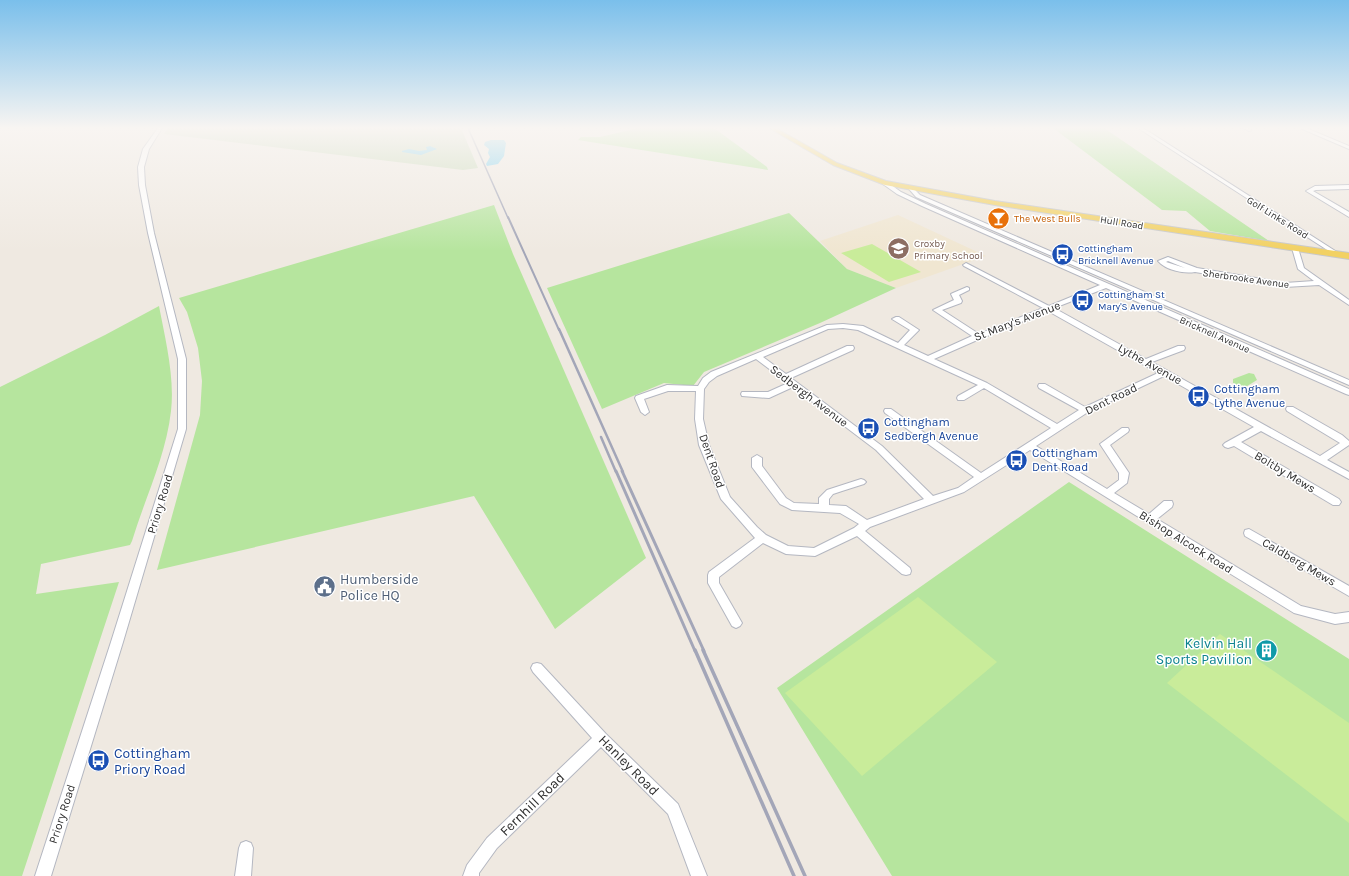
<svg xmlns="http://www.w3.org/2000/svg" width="1349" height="876" viewBox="0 0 1349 876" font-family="Karla,sans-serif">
	<rect width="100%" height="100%" fill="#efe9e1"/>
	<path fill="#f0e6d1" d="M898,215L986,256L896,288L847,269L820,241Z"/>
	<path fill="#b6e59e" d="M638,128H714L767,167L768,170L578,140L581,137H600Z
		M1053,128H1104L1269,241L1210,231L1186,211L1162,210Z
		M494,205L513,254L646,558L555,629L474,496L157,570L200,415L202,381L198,348L187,312L179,298Z
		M789,213L847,269L896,288L820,323L704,372L693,386L664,383L602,409L547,288Z
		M159,306C165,338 175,377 171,411C166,456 145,498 132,541L130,545L41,564L36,594L119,582L22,876H0V387L105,335Z
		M1249,373L1254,374L1257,380L1244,388L1233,383V379Z
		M1069,482L1349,659V876H892L777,688Z"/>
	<path fill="#c8d9b8" d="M168,128H461L478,168L463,170L164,134Z"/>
	<path fill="#c9ec9a" d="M872,244L921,272L889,282L841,253Z
		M918,597L997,662L862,776L785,693Z
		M1220,634L1349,723V823L1167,683Z"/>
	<path fill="#75cff0" d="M491,140H504L506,143L504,156L498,164L487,166L486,164L490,157L488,153L489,149L484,145L485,142Z
		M430,146L437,149L421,155L402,152V151L409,149L419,151L427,150L426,147Z"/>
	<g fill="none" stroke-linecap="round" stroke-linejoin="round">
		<defs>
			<path id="minor" d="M158,128H162L149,149L144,167L145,185L154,233L186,359V429L123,642L51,876H35L111,642L178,429V359L148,233L139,185L138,167L143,149Z
				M1138,128H1143L1340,254L1335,255Z
				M1243,128H1248L1251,130L1249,131Z
				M1300,128H1306L1349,146V149Z
				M883,182H887L901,192L926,204L1349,389V395L1346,394L1106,288L1054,308L1146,359L1178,346H1184L1185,348L1184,350L1152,362L1320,456L1340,443L1287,411L1286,409L1287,407H1293L1342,435L1349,441V445L1327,460L1349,472V479L1261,431L1241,442L1339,499L1341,502L1339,505H1333L1234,446L1228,448L1225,447L1223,445L1225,443L1254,427L1164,376L1088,412L1036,446L1107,489L1119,480V473L1100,444L1122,428H1128L1129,430L1128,432L1110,445L1129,473L1127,483L1114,493L1149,514L1164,501H1172L1173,504L1172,507L1157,519L1301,606L1335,614L1349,612V622L1335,624L1294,613L1030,450L964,492L870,527L865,531L910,568L911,571L910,574L906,575L902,574L857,536L815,556L786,554L763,543L719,577V583L742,623L740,626L736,628L732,626L708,583V575L709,572L755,538L721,499L699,445L695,419L696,391H668L644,399L649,412L645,415L641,412L635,398L636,396L667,385L698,386L703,378L711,372L827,325L843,324L863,326L898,343L910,330L892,319L896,317H899L919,330L904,345L928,356L972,336L933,310L954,300L951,294L953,293L967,287L969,288V290L959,295L962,301L961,303L942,310L979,334L1043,308L964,266L963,265L966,263L1049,306L1100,285L922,206L897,194L883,184ZM1048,311L1158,373L1085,407L1045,384H1039L1038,386L1039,388L1079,410L1057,424L987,383L934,359L975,341ZM843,328L858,330L978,385L958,396L957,398L958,400H964L984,388L1051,428L981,473L891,409H885L884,411L885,413L974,477L958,488L933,496L882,446L791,378L853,350L854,348L853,346H847L786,374L763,357L828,329ZM756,359L788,383L768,392H742L741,394L742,396L769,398L793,387L876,450L924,499L867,520L846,506L829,505V499L833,494L842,491L864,484L866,482L864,480L861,479L827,490L819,498V504L794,503L786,498L762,466V458L757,455L752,458V467L780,504L792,510L840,513L859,524L854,528L814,548L788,546L766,535L757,527L730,497L709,445L703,419L704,389L709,382L717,376Z
				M1349,185V189L1316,190L1313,191L1349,212V217L1306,191L1315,186Z
				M912,187L920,195L1349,380V385L916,197L909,189Z
				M1295,246L1298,248L1304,268L1349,300V305L1319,285L1285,287L1195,272C1183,274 1166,270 1158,261L1168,257L1197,268L1285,283L1314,281L1298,269L1292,248ZM1168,261L1185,268L1166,262Z
				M1249,529L1349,586V596L1245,536L1244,533L1245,530Z
				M537,663L541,664L606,734L678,804L707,876H691L668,814L601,747L497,848L479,873V876H463L467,865L487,838L592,738L533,672L531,668L533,664Z
				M246,841L251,843L253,848L251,876H235L239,848L241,843Z"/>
			<path id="major" d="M769,128H776L837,163L886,181L995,201L1349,253V259L995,205L885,185L833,165Z"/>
		</defs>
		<use href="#minor" stroke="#b4b7c1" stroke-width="2"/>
		<use href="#major" stroke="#c9c9c9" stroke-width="2"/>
		<use href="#minor" fill="#fff" fill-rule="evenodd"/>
		<use href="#major" fill="#f2d163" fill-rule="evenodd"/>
		<path stroke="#a3a6b8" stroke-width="1.5" d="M468,128L508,218"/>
		<path stroke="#a3a6b8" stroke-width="2" d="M508,217L559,330"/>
		<path stroke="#a3a6b8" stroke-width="2.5" d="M559,329L623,472
			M601,437L616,472"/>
		<path stroke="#a3a6b8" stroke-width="3" d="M616,471L695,651
			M622,471L704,651"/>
		<path stroke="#a3a6b8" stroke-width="3.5" d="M695,650L794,876
			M703,650L805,876"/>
	</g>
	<linearGradient id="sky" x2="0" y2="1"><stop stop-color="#7abfeb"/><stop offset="0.51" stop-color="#f8f5f2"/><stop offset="1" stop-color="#f8f5f2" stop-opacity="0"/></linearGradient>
	<rect width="1349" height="251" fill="url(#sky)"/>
	<defs>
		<symbol id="bar-disc" viewBox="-11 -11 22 22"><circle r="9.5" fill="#e8710a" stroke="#fff"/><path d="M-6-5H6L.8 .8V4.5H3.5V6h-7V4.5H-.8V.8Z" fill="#fff"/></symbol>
		<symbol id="school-disc" viewBox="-11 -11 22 22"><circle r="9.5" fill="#8d6e63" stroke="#fff"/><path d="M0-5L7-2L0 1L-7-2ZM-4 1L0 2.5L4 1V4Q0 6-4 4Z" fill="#fff"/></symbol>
		<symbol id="bus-disc" viewBox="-11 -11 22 22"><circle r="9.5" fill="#1a4fb4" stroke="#fff"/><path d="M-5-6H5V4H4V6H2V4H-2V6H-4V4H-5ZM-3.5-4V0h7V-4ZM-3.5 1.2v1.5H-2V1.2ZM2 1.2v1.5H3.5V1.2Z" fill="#fff"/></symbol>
		<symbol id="civic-disc" viewBox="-11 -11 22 22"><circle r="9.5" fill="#5c6f8a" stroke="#fff"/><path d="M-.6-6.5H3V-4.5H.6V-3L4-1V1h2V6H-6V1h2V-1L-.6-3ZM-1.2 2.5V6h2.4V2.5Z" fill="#fff"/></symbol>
		<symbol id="building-disc" viewBox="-11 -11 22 22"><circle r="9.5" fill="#0f9aa8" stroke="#fff"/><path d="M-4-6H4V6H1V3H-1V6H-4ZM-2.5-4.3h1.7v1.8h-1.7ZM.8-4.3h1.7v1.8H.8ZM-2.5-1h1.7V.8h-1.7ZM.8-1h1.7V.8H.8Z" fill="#fff"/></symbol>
	</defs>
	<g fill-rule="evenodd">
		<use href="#bar-disc" x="986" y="206" width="25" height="25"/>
		<use href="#school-disc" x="886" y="236" width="25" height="25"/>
		<use href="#bus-disc" x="1050" y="242" width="25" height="25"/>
		<use href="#bus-disc" x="1070" y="288" width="25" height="25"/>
		<use href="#bus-disc" x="1186" y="384" width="25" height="25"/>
		<use href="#bus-disc" x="856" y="416" width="25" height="25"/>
		<use href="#bus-disc" x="1004" y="448" width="25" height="25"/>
		<use href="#civic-disc" x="312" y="574" width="25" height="25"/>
		<use href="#building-disc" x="1254" y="638" width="25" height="25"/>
		<use href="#bus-disc" x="86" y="748" width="25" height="25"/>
	</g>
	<g text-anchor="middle" stroke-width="3" stroke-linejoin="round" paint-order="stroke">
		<g font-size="10" fill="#2e2e2e" stroke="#fff">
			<text transform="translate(1278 217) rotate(32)" y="4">Golf Links Road</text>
			<text transform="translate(1122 222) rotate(9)" y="4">Hull Road</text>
			<text transform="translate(1246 278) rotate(8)" y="4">Sherbrooke Avenue</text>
			<text transform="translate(1215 334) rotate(24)" y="4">Bricknell Avenue</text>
		</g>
		<g font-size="10" fill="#c56008" stroke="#fff" text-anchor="start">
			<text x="1014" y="222">The West Bulls</text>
		</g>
		<g font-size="10" fill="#785e54" stroke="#fff" text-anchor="start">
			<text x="914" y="247">Croxby<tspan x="914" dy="12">Primary School</tspan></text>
		</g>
		<g font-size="10" fill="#164399" stroke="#fff" text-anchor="start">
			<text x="1078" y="252">Cottingham<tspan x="1078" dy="12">Bricknell Avenue</tspan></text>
			<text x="1098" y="298">Cottingham St<tspan x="1098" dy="12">Mary'S Avenue</tspan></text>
		</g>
		<g font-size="12" fill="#2e2e2e" stroke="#fff">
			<text transform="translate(1017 321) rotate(-21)" y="4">St Mary's Avenue</text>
			<text transform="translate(1150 364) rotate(29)" y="4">Lythe Avenue</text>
			<text transform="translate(809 396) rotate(37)" y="4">Sedbergh Avenue</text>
			<text transform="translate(1111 399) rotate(-26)" y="4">Dent Road</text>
			<text transform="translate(712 461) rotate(71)" y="4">Dent Road</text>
			<text transform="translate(1285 472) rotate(31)" y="4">Boltby Mews</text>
			<text transform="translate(160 504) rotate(-73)" y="4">Priory Road</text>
			<text transform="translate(1186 542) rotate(32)" y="4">Bishop Alcock Road</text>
			<text transform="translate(1299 562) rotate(30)" y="4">Caldberg Mews</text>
			<text transform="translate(62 814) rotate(-72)" y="4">Priory Road</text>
		</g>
		<g font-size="12" fill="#164399" stroke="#fff" text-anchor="start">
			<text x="1214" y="393">Cottingham<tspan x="1214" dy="14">Lythe Avenue</tspan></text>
			<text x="884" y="426">Cottingham<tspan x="884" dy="14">Sedbergh Avenue</tspan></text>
			<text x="1032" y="457">Cottingham<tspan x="1032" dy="14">Dent Road</tspan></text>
		</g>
		<g font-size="14" fill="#4e5e75" stroke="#fff" text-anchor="start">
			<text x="340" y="584">Humberside<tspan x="340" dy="16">Police HQ</tspan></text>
		</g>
		<g font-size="14" fill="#0d838f" stroke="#fff" text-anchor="end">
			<text x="1252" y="648">Kelvin Hall<tspan x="1252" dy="16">Sports Pavilion</tspan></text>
		</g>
		<g font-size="14" fill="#164399" stroke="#fff" text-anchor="start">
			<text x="114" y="758">Cottingham<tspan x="114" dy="16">Priory Road</tspan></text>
		</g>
		<g font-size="14" fill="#2e2e2e" stroke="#fff">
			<text transform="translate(629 765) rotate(45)" y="5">Hanley Road</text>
			<text transform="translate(532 804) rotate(-44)" y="5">Fernhill Road</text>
		</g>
	</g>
</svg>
